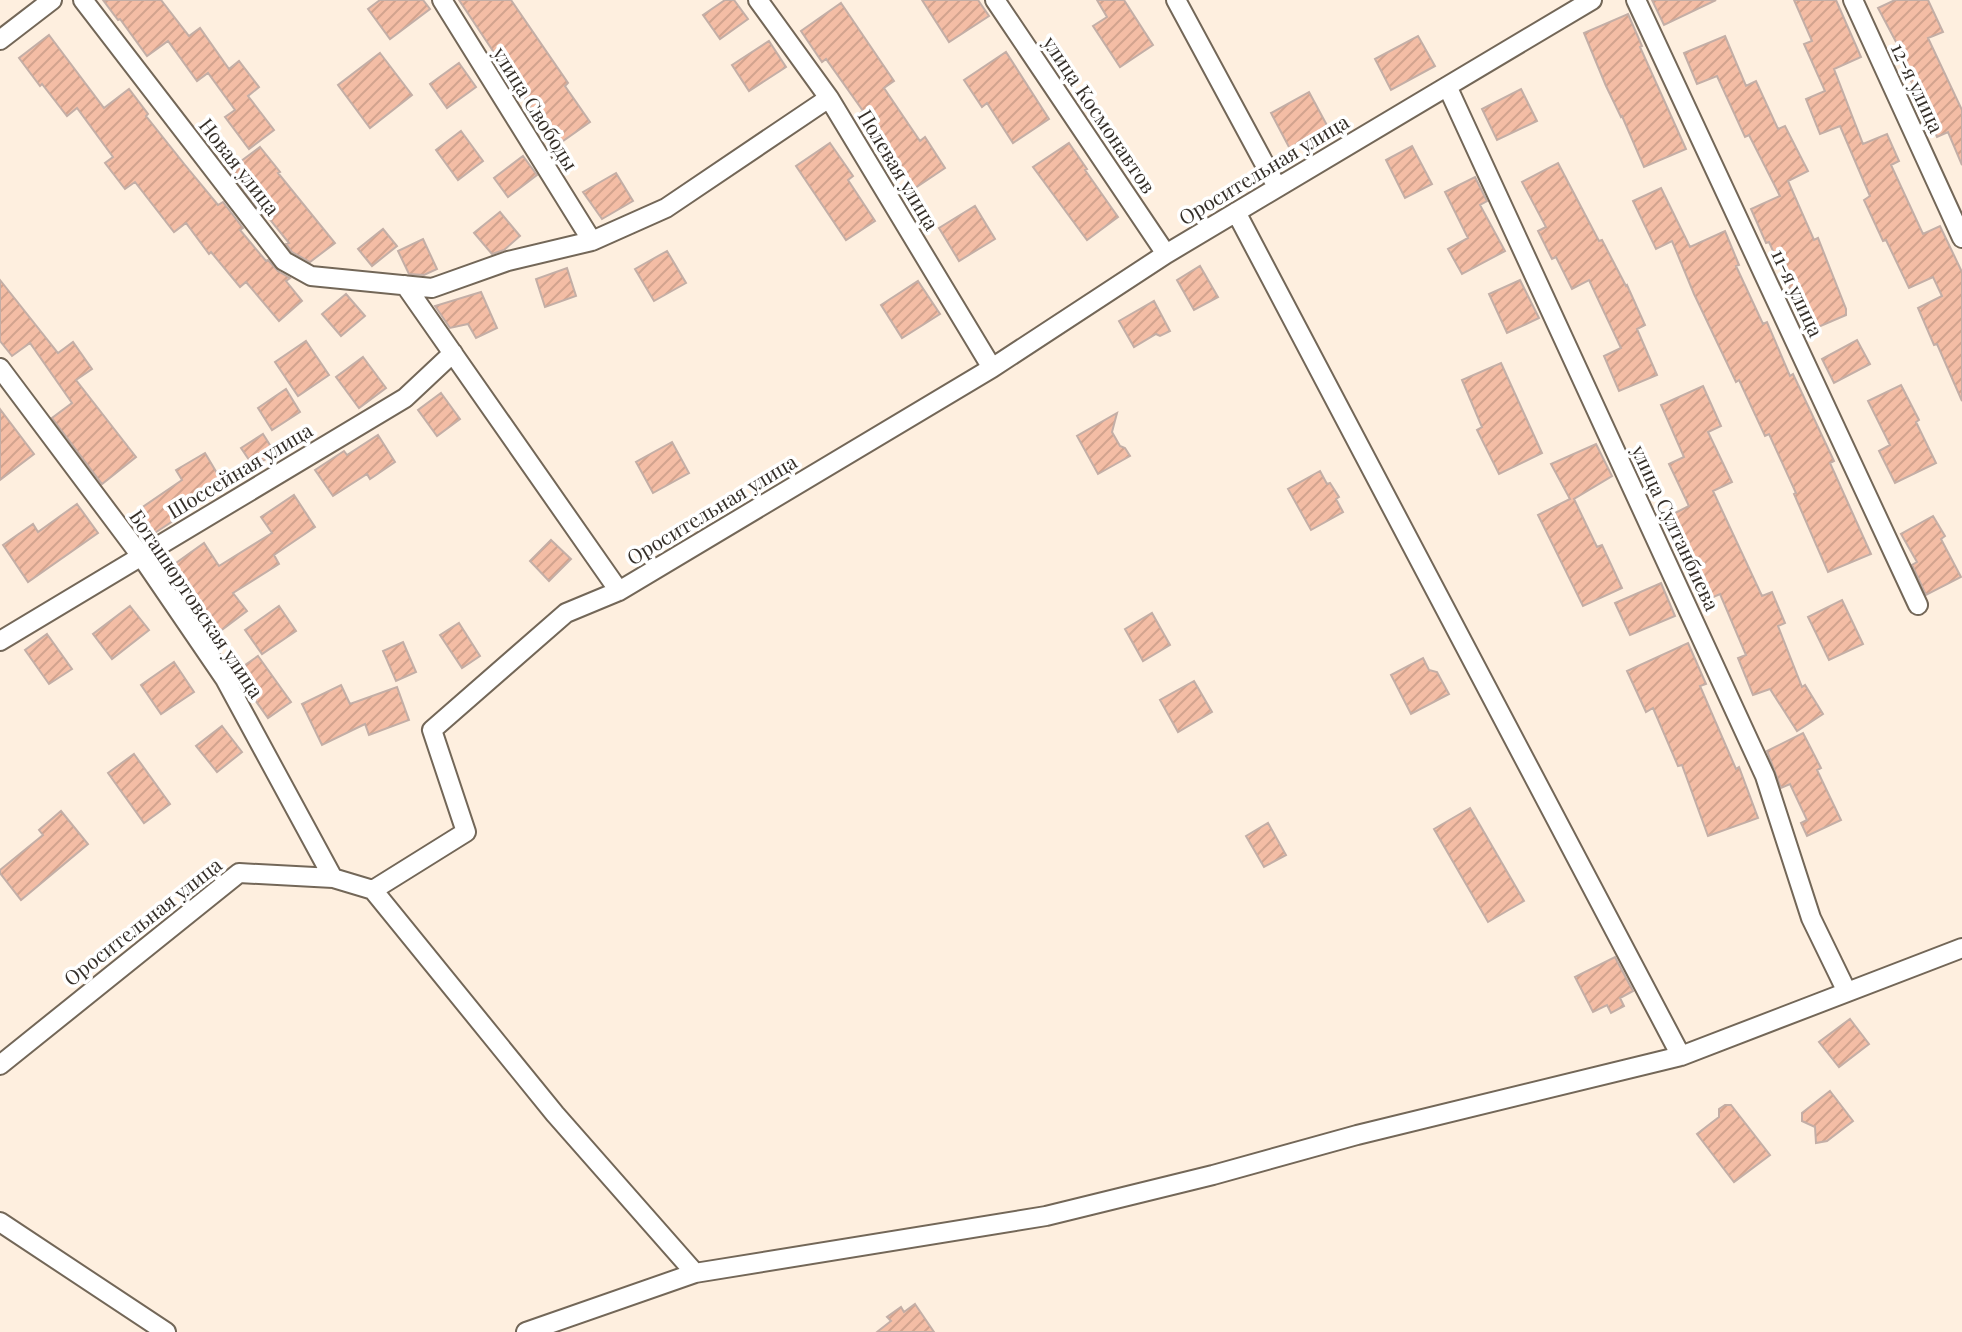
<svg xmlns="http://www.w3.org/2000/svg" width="1962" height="1332" viewBox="0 0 1962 1332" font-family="'Playfair Display',serif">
	<defs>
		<pattern id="building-hatch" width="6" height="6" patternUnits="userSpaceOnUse" patternTransform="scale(2)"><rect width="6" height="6" fill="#f4bda5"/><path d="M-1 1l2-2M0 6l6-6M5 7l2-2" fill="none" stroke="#d2a38e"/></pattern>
	</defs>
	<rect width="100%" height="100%" fill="#feefdf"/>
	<path fill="url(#building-hatch)" stroke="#c3aea6" stroke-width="2" d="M103,0H161L189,36L200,28L229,69L239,61L259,87L248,96L274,130L249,149L225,117L235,110L208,73L197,81L168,41L147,56L120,19L118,20Z
		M380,0H423L430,9L390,39L368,9Z
		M459,0H511L568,83L565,86L590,122L553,148L532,118L536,115L501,67L503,66Z
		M725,0H734L748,19L720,39L703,15Z
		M922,0H978L989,16L949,42Z
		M1097,0H1124L1153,45L1120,67L1093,26L1107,17Z
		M1652,0H1716L1664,25Z
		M1794,0H1836L1861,57L1834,69L1863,144L1887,134L1899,161L1891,165L1923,234L1940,226L1962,272V401L1937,344L1934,345L1918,308L1942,296L1933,277L1909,288L1886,240L1883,241L1864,200L1870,196L1840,126L1820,134L1806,99L1825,91L1804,44L1812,41Z
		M1895,0H1928L1943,32L1928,38L1962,110V165L1948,132L1937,137L1915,82L1912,83L1900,57L1903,55L1878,8Z
		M841,3L894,81L884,88L920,141L925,137L945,168L912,190L884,147L879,150L856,116L863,111L826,59L822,62L801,31Z
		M1628,14L1642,46L1640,47L1686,149L1644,167L1622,116L1621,117L1606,86L1584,33Z
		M49,35L104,108L129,89L148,114L146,116L185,165L218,205L223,202L243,228L240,230L266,261L268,260L278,271L290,278L286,281L302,301L279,321L246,282L240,287L211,252L209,254L186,223L174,232L135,182L125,189L105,163L113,157L77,108L67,116L42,84L40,86L19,58Z
		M1418,36L1435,66L1391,90L1375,59Z
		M1725,36L1746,86L1756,81L1778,129L1785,126L1808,171L1788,181L1814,240L1818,238L1846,309V315L1809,331L1769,242L1766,243L1751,209L1780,196L1749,135L1745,137L1717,76L1697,84L1684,53Z
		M769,41L786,67L749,91L732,65Z
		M1006,52L1049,119L1013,143L987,103L982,107L964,80Z
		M380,53L412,95L370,128L338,85Z
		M459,63L476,87L447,108L430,84Z
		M1521,89L1537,121L1497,140L1482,109Z
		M1309,92L1329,129L1290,149L1271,113Z
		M461,131L483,161L458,180L436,150Z
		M830,143L853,176L848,180L875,221L846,240L796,166Z
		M1069,143L1087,169L1085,170L1118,217L1087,240L1033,167Z
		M1412,146L1432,184L1405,198L1386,160Z
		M260,147L280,172L278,173L335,243L310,262L292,252L286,244L289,243L264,212L263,214L229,170Z
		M523,156L537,175L508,197L494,178Z
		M1558,163L1599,241L1602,240L1626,286L1627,285L1645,325L1637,329L1657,375L1619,391L1604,356L1621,348L1589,280L1572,289L1556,257L1552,259L1538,231L1546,227L1522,182Z
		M616,173L633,201L602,219L583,192Z
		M1475,177L1487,201L1480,205L1505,251L1462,274L1448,249L1468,238L1445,192Z
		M1661,188L1690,247L1725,231L1739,265L1736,266L1763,324L1767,322L1790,376L1793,374L1834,461L1830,463L1871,554L1828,572L1794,494L1796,493L1769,434L1765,436L1739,380L1736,382L1694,294L1672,241L1656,249L1633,201Z
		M975,206L995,239L959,261L939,228Z
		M500,212L520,236L504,250L492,254L474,233Z
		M383,229L397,246L372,266L358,249Z
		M423,239L437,269L424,275L409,274L398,251Z
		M667,251L686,283L654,301L635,269Z
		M1200,266L1218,297L1194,310L1177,280Z
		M567,268L576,296L545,307L536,279Z
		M0,280L58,353L73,342L92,369L76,380L136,457L102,484L52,418L72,403L30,343L12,356L0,341Z
		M1520,280L1539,318L1507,333L1489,294Z
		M918,281L940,314L902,338L881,305Z
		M481,292L497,328L476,338L468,324L450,328L435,306Z
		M346,294L365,316L341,336L322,314Z
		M1154,301L1170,331L1160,336L1156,334L1134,347L1119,321Z
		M1857,340L1870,364L1834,383L1822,359Z
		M306,341L329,375L298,396L275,362Z
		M363,357L386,388L359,408L336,377Z
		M1501,363L1542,453L1499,474L1477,430L1482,427L1462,380Z
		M1901,385L1919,420L1916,422L1936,463L1895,483L1879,451L1890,445L1868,401Z
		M1703,386L1721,426L1708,432L1732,482L1713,491L1762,596L1772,592L1785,623L1778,626L1802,687L1805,685L1823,714L1797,731L1770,689L1753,695L1738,658L1746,655L1720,594L1709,599L1695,567L1698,566L1673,514L1689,506L1669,464L1684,457L1661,405Z
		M286,389L300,412L272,430L258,408Z
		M441,393L460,419L437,436L418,410Z
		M0,409L34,454L0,480Z
		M1117,413L1112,432L1120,446L1125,448L1130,456L1098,474L1077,436Z
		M263,434L275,453L254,467L241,448Z
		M378,435L395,462L370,479L367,474L333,496L315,470L344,451L347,455Z
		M672,442L689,473L653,493L636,462Z
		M1596,444L1612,476L1574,499L1597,547L1602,545L1622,588L1583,606L1538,515L1570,499L1551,464Z
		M205,453L224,485L173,515L176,519L144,540L128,517L182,480L176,470Z
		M1320,471L1327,484L1330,483L1339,497L1336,499L1343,512L1311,530L1288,489Z
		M294,495L315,527L274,555L279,564L233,593L247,611L215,635L169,568L204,543L219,566L272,533L261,517Z
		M77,504L98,533L28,582L3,545L33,524L38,532Z
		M1933,516L1945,536L1941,539L1961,577L1926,595L1912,565L1917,562L1901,534Z
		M551,540L571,559L549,581L530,561Z
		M1661,583L1675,616L1630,635L1615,603Z
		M1842,600L1863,644L1829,660L1808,617Z
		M130,606L149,630L112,659L93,634Z
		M279,606L296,631L262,654L245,630Z
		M1152,613L1170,645L1143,661L1125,629Z
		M459,623L480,656L462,668L440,635Z
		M47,634L72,669L49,684L25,650Z
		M403,642L416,672L396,681L383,651Z
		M1688,643L1706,684L1700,686L1736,769L1739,767L1758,818L1708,836L1682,765L1678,766L1653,708L1646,712L1627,671Z
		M258,656L291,702L268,718L235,672Z
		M1423,658L1429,670L1437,672L1449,694L1411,714L1391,675Z
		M174,662L194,692L161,714L141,685Z
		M1194,681L1212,712L1178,732L1160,700Z
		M341,685L350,704L397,687L409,720L369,735L365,724L322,745L302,704Z
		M222,726L242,752L217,772L196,746Z
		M1803,733L1821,768L1817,770L1841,820L1807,836L1801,823L1807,820L1790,784L1781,788L1767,751Z
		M134,754L170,804L144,823L108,773Z
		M1470,808L1524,901L1488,922L1434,829Z
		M61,811L88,844L21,900L0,873V870L43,835L39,830Z
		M1268,823L1286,855L1264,867L1246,836Z
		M1615,957L1633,991L1620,998L1624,1006L1611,1013L1607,1005L1593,1012L1575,977Z
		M1850,1019L1869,1044L1839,1067L1819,1042Z
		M1830,1091L1853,1121L1827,1141L1816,1143L1815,1127L1802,1121V1113Z
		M1725,1105H1731L1770,1155L1734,1182L1697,1134L1719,1117V1109Z
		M915,1304L934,1332H877L891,1321L887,1317L901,1307L904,1312Z"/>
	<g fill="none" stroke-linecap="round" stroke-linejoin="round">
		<defs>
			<path id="street" d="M83,0L284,261L311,276L432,288L508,261L592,241L666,208L829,98
				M442,0L592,241
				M758,0L829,98L992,368
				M995,0L1166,254
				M1176,0L1277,187
				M1636,0L1918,605
				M1853,0L1962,238
				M0,40L52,0
				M1448,88L1765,776L1811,918L1847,992
				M1236,212L1681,1056
				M405,285L619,591
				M0,368L141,556L225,679L333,878
				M0,641L405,398L453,353
				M373,890L555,1114L695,1273
				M0,1065L239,873L333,878L373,890L466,832L432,730L566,613L619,591L992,368L1166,254L1592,0
				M0,1222L166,1332
				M526,1332L695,1273L1046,1216L1213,1175L1357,1135L1681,1056L1962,948"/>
		</defs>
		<use href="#street" stroke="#736758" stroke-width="22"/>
		<use href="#street" stroke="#fff" stroke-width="18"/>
	</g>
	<g text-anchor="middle" stroke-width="7" stroke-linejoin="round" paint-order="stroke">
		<g font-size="20" fill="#352f29" stroke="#fff">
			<text transform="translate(1917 88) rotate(65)" y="7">12-я улица</text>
			<text transform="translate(535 109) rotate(58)" y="7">улица Свободы</text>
			<text transform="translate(1099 115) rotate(56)" y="7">улица Космонавтов</text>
			<text transform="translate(239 167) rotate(52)" y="7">Новая улица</text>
			<text transform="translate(898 170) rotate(59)" y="7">Полевая улица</text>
			<text transform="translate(1264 170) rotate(-31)" y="7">Оросительная улица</text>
			<text transform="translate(1797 293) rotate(65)" y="7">11-я улица</text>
			<text transform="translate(240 471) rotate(-31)" y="7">Шоссейная улица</text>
			<text transform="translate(712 510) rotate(-31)" y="7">Оросительная улица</text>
			<text transform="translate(1675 528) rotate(65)" y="7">улица Султанбиева</text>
			<text transform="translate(196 604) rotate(56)" y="7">Боташюртовская улица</text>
			<text transform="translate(143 922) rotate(-38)" y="7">Оросительная улица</text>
		</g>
	</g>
</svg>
